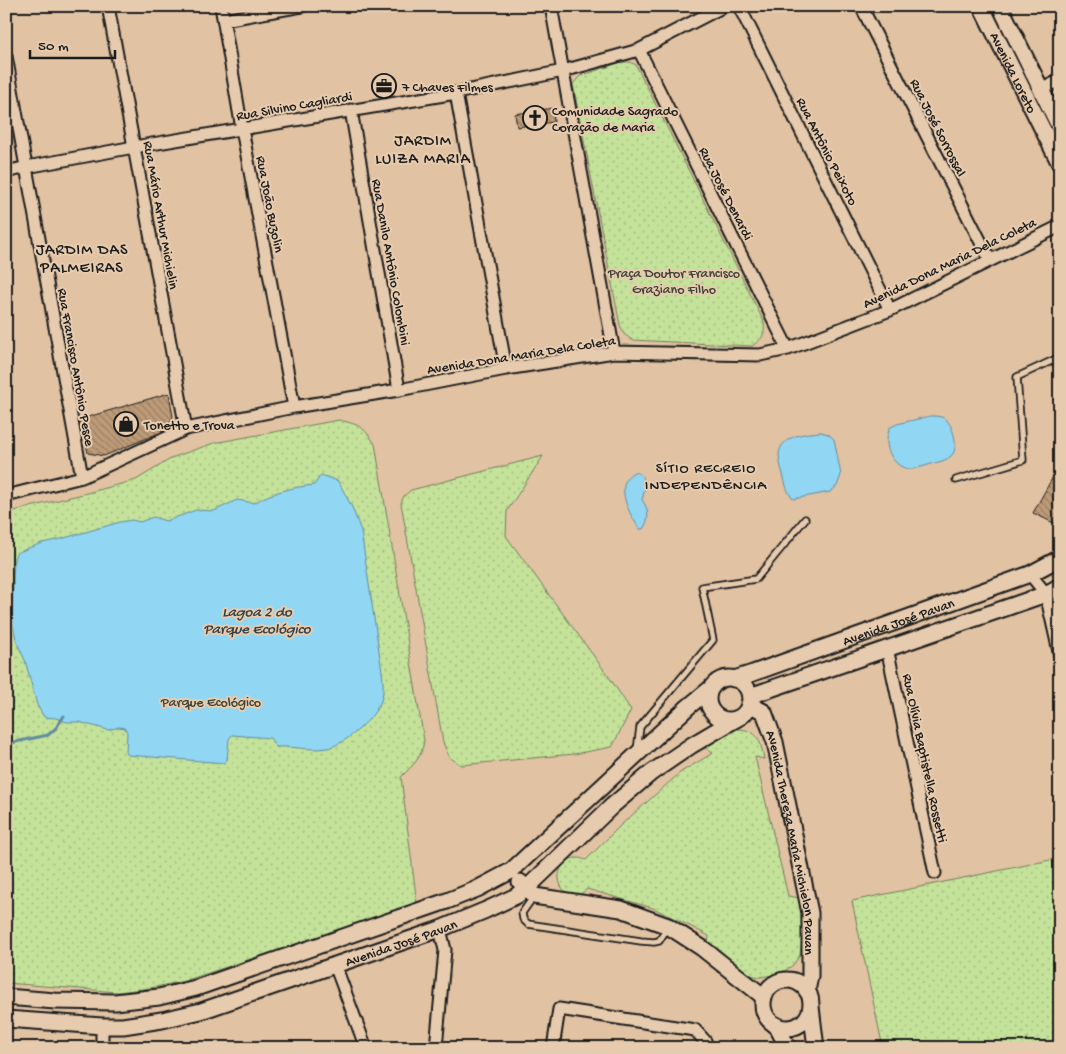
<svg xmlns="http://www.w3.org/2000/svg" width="1066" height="1054" viewBox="0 0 1066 1054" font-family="'Gochi Hand',sans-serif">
	<defs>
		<pattern id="green-dots" width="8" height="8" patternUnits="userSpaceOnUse" patternTransform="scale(1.25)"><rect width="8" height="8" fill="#c4e29a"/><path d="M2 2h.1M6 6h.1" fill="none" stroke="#a8c184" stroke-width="1.8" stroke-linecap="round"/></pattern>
		<pattern id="building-back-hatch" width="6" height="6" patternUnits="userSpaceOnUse" patternTransform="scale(1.25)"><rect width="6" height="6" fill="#be9b78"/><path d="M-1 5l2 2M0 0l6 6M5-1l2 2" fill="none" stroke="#9a7e62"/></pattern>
	</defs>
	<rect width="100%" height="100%" fill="#e1c2a2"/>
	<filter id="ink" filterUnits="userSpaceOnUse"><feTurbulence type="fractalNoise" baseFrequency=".02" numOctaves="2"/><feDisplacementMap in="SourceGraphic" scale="10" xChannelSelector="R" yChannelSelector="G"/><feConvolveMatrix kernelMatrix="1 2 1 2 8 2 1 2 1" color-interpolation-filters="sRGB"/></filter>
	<g filter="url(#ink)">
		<path fill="url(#green-dots)" stroke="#707f5b" d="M621,62H630L636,65L764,322C765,336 763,338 752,346L632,340L624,334L620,325L573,84L580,76Z
			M339,420C360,425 363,426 375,444L424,741C421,759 414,764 401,777L417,904L184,981L150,988L118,992L6,983V513L87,493L136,480L174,457L214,443Z
			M543,456L507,511L506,536L609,677L631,710L612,747L574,754L461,765L449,757L443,742L401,503L404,496L411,490Z
			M738,729C759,730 760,741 764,759L755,757L788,896L800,898L802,939L800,955L793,965L786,970L774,975L760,977L750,975L708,943L709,936L686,924L653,908L587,889L576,898C550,890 556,857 578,858C580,858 583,859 586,860L621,825L681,772L713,753L702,746L731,731Z
			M1060,858V1048H883L852,901Z"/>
		<path fill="#91d6f3" stroke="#628c9d" d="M930,416C935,416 941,416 945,419C953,424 959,447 952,455C947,461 937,462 931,464C925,466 918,468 912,469C897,470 886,453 887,439C887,436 889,432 889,428L897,424Z
			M821,432L828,434L834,439L841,475L837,486L830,492L793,499C787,492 785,483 783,474C781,468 779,460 779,454C781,435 807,433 821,432Z
			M634,472C641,473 643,477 646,484L642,500C649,509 650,519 643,529H640C629,515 613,483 634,472Z
			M321,475L338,481L352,507L361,531L382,671C383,682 385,695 379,705C371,721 344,745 327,748C310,751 293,746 276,747L270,738L232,735L229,739L227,760L224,763L128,755L126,753L127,732L125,728L119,727L108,730L79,722H67L56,718L44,717L37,705L25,660L17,643L9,609L12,602L14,559L16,553L42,543L61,539L120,522L132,520L140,522L153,517L166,521L196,510L214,511L237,500L254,503C271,492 294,487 314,485Z"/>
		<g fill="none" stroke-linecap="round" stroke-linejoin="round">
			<path stroke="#628c9d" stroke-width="3" d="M6,744L48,735L56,728L64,716"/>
		</g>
		<path fill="url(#building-back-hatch)" stroke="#1c1c1c" d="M388,80L389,90L380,91L378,82Z
			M553,108L554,122L517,127L515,114Z
			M169,393L173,417L166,430L104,456L88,453L81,419Z
			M1060,464V526L1033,513Z"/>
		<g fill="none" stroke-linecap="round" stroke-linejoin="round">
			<defs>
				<path id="service" d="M956,480L1023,460L1017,377L1060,357
					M637,750L640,727L713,640L702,587L756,579L805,519
					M534,896L522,913L523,919L528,924L641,941L654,942L659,941L668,927"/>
				<path id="minor" d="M108,6L186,429
					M221,6L242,129L294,407
					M551,6L614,352
					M739,6L890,310
					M861,6L990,260
					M224,20L302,6
					M639,50L788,349
					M6,56L82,477
					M1041,90L1060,80
					M456,93L506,369
					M351,110L399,390
					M6,172L27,167L134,147L456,93L563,71L639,50L724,6
					M6,496L82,477L186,429L294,407L399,390L506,369L614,352L760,355L788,349L890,310L1060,226
					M1030,574L1046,594L1060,656
					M887,648L935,873
					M335,965L366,1048
					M102,1026V1048
					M418,1048L436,1046
					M436,1048L445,950L440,929
					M553,1048L559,1009L695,1030L705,1041L708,1048"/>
				<g id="tertiary">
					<path id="s1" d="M981,6L1060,164"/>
					<path d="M1000,6L1060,128"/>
					<circle cx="729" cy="699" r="21"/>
					<path id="s2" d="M734,679L753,673L1030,574L1060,558"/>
					<path d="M750,696L1046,594L1060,586"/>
					<path id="s3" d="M749,704L764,712L775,742L810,913V976L807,991"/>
					<path d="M520,882L534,896L621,909L668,926L702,948L764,997"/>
					<circle cx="787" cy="1004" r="24"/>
					<path d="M6,997L55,1001L115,1002L159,997L196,988L447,901L477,889L511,871L688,707L711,688"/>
					<path d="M811,1007L816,1048"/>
					<path id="s4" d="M6,1019L102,1026H123L162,1020L201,1011L440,929L486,910L516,896L526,889L612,806L651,773L692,745L736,719"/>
					<path d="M776,1025L788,1048"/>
				</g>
			</defs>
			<use href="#service" stroke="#1c1c1c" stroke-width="9"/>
			<use href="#minor" stroke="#1c1c1c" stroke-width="15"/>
			<use href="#tertiary" stroke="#1c1c1c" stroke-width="19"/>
			<use href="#service" stroke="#e7cbae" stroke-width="5.5"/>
			<use href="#minor" stroke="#e7cbae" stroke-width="11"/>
			<use href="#tertiary" stroke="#e7cbae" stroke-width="15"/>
		</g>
	</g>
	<defs>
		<symbol id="office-ring" viewBox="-11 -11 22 22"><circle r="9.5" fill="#e7cbae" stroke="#1c1c1c" stroke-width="1.5"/><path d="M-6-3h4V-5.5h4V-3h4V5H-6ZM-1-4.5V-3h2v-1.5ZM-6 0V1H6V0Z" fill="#1c1c1c"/></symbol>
		<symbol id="church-ring" viewBox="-11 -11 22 22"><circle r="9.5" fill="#e7cbae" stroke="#1c1c1c" stroke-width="1.5"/><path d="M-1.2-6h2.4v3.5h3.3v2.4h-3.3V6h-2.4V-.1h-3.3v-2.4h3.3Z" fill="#1c1c1c"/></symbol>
		<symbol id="shop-ring" viewBox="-11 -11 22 22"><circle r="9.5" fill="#e7cbae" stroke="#1c1c1c" stroke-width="1.5"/><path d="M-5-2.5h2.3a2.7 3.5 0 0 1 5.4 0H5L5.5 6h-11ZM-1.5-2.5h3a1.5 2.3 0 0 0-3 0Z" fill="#1c1c1c"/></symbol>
	</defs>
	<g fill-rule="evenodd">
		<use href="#office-ring" x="370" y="72" width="28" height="28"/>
		<use href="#church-ring" x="521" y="104" width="28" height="28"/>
		<use href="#shop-ring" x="112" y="410" width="28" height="28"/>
	</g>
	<g text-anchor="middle" stroke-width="4" stroke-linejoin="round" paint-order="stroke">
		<g font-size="14" fill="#1c1c1c" stroke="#e7cbae">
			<text dy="5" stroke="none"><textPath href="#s1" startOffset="74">Avenida Loreto</textPath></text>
			<text transform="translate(294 105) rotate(-10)" y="5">Rua Silvino Cagliardi</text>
			<text transform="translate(939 127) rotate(63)" y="5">Rua José Sorrossal</text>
			<text transform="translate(828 151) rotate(63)" y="5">Rua Antônio Peixoto</text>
			<text transform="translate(727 193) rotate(63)" y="5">Rua José Denardi</text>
			<text transform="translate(271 204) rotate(79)" y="5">Rua João Buzolin</text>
			<text transform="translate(162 215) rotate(80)" y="5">Rua Mário Arthur Michielin</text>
			<text transform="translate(392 262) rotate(80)" y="5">Rua Danilo Antônio Colombini</text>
			<text transform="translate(949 262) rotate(-26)" y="5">Avenida Dona Maria Dela Coleta</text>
			<text transform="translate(521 354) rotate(-9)" y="5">Avenida Dona Maria Dela Coleta</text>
			<text transform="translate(77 367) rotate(80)" y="5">Rua Francisco Antônio Pesce</text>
			<text dy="5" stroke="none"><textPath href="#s2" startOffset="174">Avenida José Pavan</textPath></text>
			<text transform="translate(926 758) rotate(78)" y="5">Rua Olívia Baptistella Rossetti</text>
			<text dy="5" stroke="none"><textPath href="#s3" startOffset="151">Avenida Thereza Maria Michielon Pavan</textPath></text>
			<text dy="5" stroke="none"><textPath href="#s4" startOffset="408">Avenida José Pavan</textPath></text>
		</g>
		<g font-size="14" fill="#1c1c1c" stroke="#e7cbae" text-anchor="start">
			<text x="402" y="91">7 Chaves Filmes</text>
			<text x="552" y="115">Comunidade Sagrado<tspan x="552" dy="16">Coração de Maria</tspan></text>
			<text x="144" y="429">Tonetto e Trova</text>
		</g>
		<g font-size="14" fill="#3e4435" stroke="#e7cbae">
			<text x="674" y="277">Praça Doutor Francisco<tspan x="674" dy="16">Graziano Filho</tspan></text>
			<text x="211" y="706">Parque Ecológico</text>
		</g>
		<g font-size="15" letter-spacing="1" fill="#1c1c1c" stroke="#e7cbae">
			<text x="706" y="472">SÍTIO RECREIO<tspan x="706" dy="17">INDEPENDÊNCIA</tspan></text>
		</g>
		<g font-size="15" font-style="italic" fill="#334147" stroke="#e7cbae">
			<text x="257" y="616">Lagoa 2 do<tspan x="257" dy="17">Parque Ecológico</tspan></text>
		</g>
		<g font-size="16" letter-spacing="1" fill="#1c1c1c" stroke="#e7cbae">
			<text x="423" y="145">JARDIM<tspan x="423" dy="18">LUIZA MARIA</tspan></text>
			<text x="82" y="254">JARDIM DAS<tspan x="82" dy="18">PALMEIRAS</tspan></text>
		</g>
	</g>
	<rect width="1066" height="1054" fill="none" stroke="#e7cbae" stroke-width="25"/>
	<rect x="12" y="12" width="1041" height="1029" fill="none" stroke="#1c1c1c" stroke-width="2" filter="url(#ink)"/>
	<path d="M30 50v8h85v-8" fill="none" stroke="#1c1c1c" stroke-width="2.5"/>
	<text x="38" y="50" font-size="15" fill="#1c1c1c" stroke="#e7cbae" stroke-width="4" paint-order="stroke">50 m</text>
</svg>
